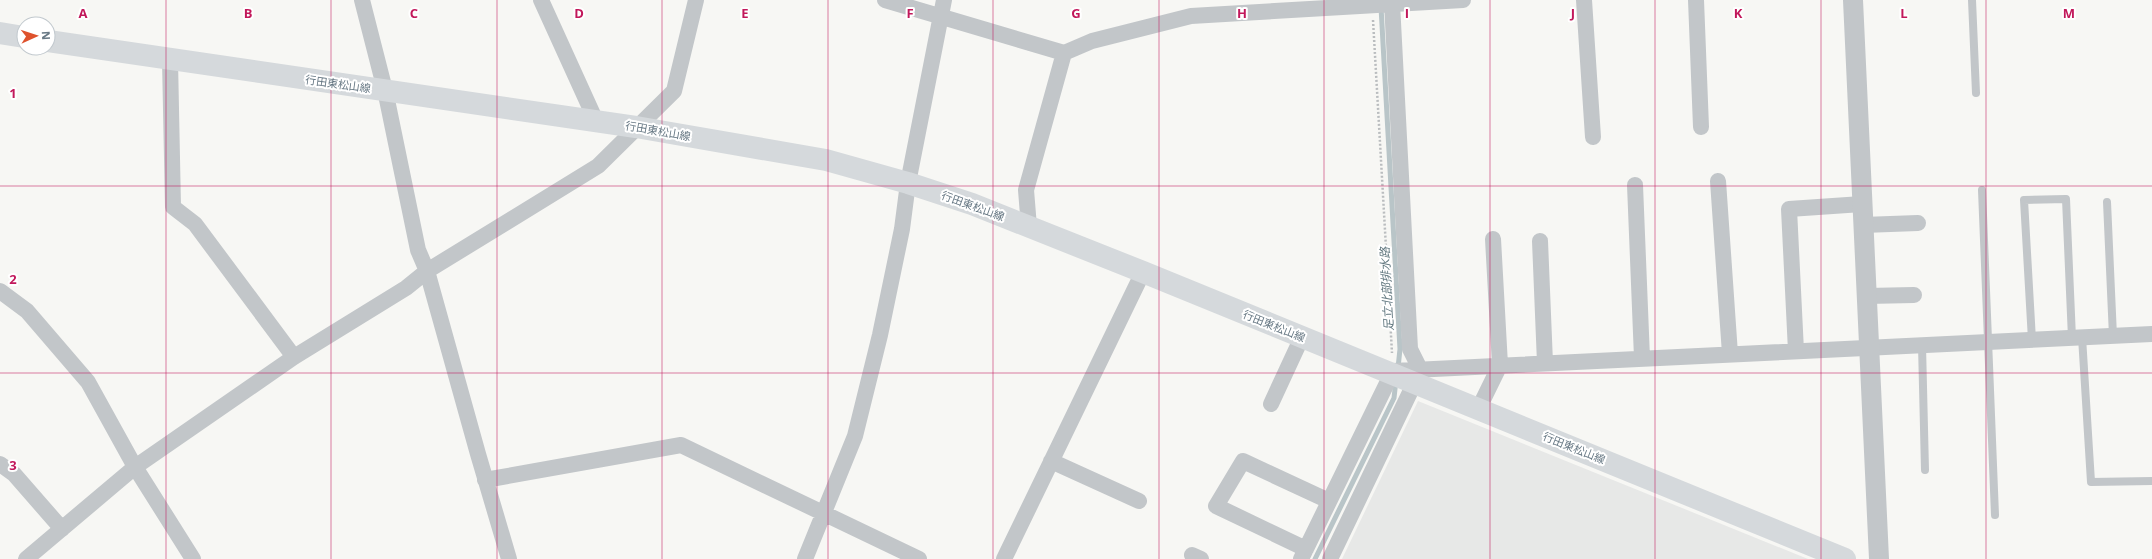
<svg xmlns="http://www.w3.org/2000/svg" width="2152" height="559" viewBox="0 0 2152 559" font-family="'Open Sans','Noto Sans JP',sans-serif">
	<rect width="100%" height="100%" fill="#f7f7f4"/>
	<path fill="#e7e8e7" d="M1418,401L1808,559H1342Z"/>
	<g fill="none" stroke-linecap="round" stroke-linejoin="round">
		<path stroke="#b9c5c8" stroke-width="5" d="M1381,7L1400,349L1398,368
			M1315,559L1394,398L1396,380"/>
		<path stroke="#babdbf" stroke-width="2.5" stroke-dasharray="2 2" stroke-linecap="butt" d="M1373,20L1392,353"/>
		<path stroke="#c2c6c9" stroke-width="8" d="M1972,0L1976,93
			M1982,190L1995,515
			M2107,202L2113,336
			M2082,337L2091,482L2152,481
			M2032,340L2024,200L2066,199L2072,338
			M1922,345L1925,470"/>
		<path stroke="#c2c6c9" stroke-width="16" d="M362,0L385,90L418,250L427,271L478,454L509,559
			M541,0L596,121
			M885,0L1064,53L1092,41L1191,16L1463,0
			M1584,0L1593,137
			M1696,0L1701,127
			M1392,3L1410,349L1420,369
			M170,60L173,207L195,224L294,357
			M1718,181L1730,354
			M1635,185L1642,358
			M1863,225L1918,223
			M1029,227L1026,190L1064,53
			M1540,241L1545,363
			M0,291L27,311L88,382L135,467L193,559
			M1867,296L1914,295
			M1796,351L1789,209L1862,204
			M1271,404L1302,337
			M1478,410L1500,365L1493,239
			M1051,461L1139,501
			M0,464L14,474L62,529
			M485,480L681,445L919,559
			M1306,549L1216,506L1243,461L1329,501
			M1192,555L1201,559
			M26,559L135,467L294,357L406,288L427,271L598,166L674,91L696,0
			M805,559L855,436L880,335L902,229L908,183L944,0
			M1004,559L1143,272
			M1301,559L1393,371L2152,334
			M1330,559L1414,384"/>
		<path stroke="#c2c6c9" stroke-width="20" d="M1853,0L1879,559"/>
		<path stroke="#d5d9dc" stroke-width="22" d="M0,33L24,37
			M48,41L636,127L826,160L908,183L972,204L1143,272L1845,559"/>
	</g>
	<path fill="none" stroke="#c2185b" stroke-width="1" stroke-opacity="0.55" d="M166,0V559M331,0V559M497,0V559M662,0V559M828,0V559M993,0V559M1159,0V559M1324,0V559M1490,0V559M1655,0V559M1821,0V559M1986,0V559M0,186H2152M0,373H2152"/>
	<g text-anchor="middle" stroke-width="4" stroke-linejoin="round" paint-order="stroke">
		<g font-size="11" fill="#677884" stroke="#fff">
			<text transform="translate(338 84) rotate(8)" y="4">行田東松山線</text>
			<text transform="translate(658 131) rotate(10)" y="4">行田東松山線</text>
			<text transform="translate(973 206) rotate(20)" y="4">行田東松山線</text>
			<text transform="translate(1274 326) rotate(22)" y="4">行田東松山線</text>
			<text transform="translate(1574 448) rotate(22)" y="4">行田東松山線</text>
		</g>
		<g font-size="12" font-style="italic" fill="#637980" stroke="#fff">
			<text transform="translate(1387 289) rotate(-93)" y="4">足立北部排水路</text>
		</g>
	</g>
	<g font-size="13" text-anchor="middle" font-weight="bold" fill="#c2185b" stroke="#fff" stroke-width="4" stroke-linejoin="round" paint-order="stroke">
		<text x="83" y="18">A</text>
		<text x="248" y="18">B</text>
		<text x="414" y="18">C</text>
		<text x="579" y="18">D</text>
		<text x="745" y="18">E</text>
		<text x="910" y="18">F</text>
		<text x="1076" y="18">G</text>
		<text x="1242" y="18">H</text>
		<text x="1407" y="18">I</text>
		<text x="1573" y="18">J</text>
		<text x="1738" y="18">K</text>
		<text x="1904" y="18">L</text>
		<text x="2069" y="18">M</text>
		<text x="13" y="98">1</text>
		<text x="13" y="284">2</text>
		<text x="13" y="470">3</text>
	</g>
	<g transform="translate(36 36) rotate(87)"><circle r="19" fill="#ffffff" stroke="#c2c9ce"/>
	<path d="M0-3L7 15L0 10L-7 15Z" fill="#de522d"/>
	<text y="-6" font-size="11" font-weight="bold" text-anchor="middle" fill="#677884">N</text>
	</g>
</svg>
